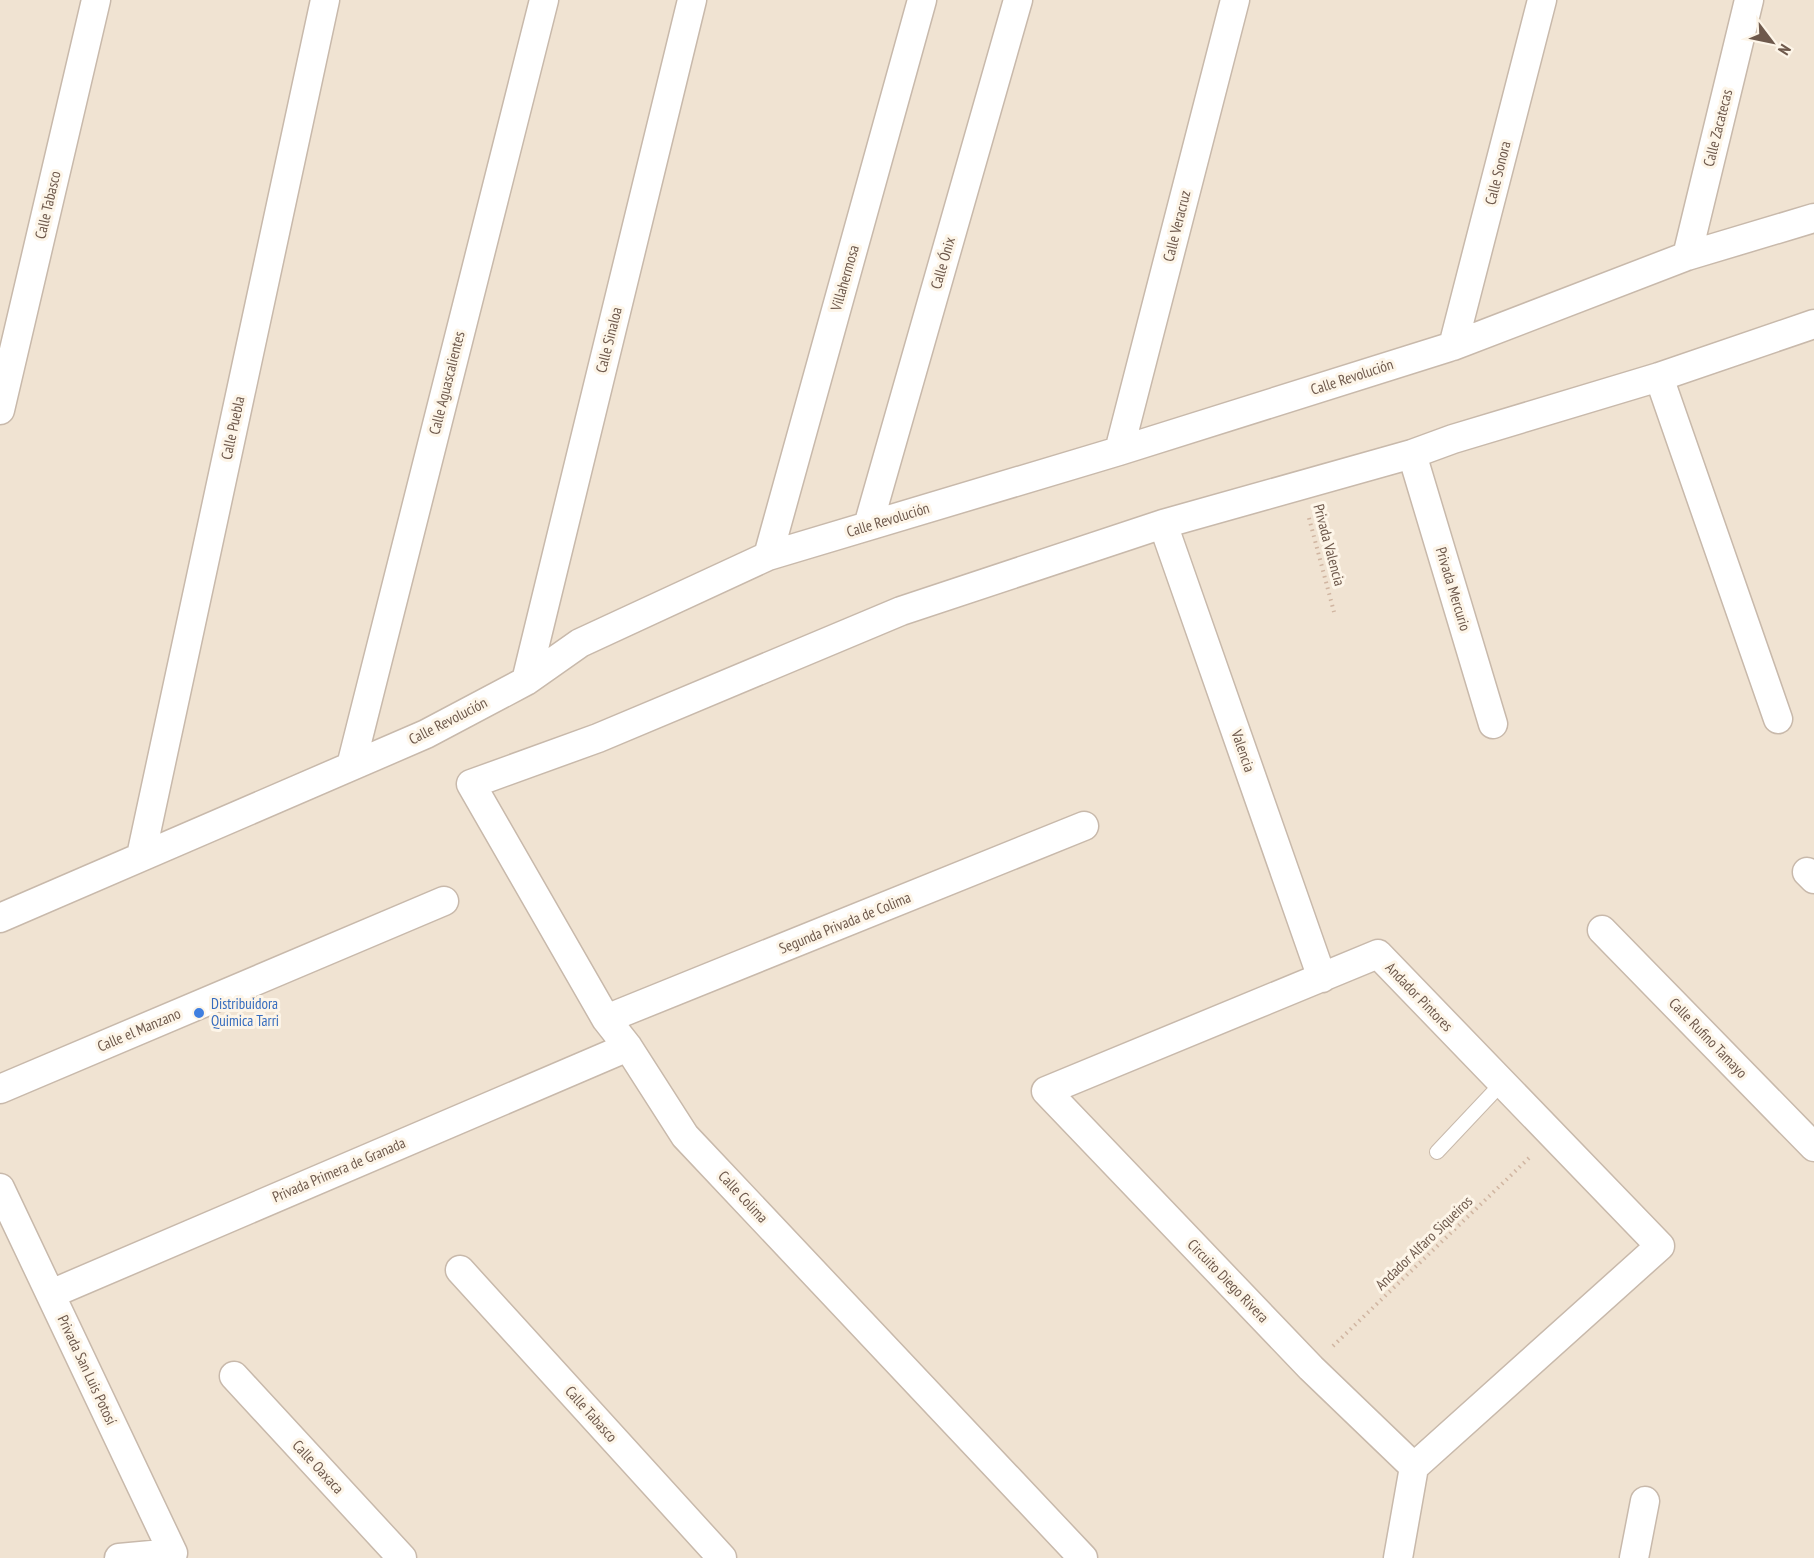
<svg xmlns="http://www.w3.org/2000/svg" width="1814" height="1558" viewBox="0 0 1814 1558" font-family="'PT Sans Narrow',sans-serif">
	<rect width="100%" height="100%" fill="#f9f1e2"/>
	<path fill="#f0e3d2" d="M0,0H1814V1558H0Z"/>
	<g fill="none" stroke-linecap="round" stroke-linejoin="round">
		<defs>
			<path id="lane" d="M1437,1152L1502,1083"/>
			<path id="street" d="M1687,256L1749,0
				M1453,346L1542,0
				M1659,377L1778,719
				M0,410L96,0
				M1119,451L1235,0
				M1412,454L1493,724
				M1163,524L1322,978
				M868,526L1018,0
				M768,556L922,0
				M526,681L692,0
				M351,766L544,0
				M141,856L325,0
				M1807,872L1814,879
				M0,918L426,734L526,681L580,643L768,556L1119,451L1453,346L1687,256L1814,218
				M1602,930L1814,1147
				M1378,954L1660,1246L1414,1467L1311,1368L1046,1091Z
				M606,1019L1084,826
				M0,1089L444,901
				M0,1188L173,1553L119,1558
				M460,1270L722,1558
				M51,1294L628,1047
				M234,1376L402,1558
				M1083,1558L685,1136L628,1047L606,1019L471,784L598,738L901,611L1163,524L1412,454L1453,439L1659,377L1814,324
				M1398,1558L1414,1467
				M1634,1558L1645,1501"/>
		</defs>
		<use href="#lane" stroke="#c8b9ab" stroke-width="16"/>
		<use href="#street" stroke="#c8b9ab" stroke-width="31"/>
		<path stroke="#d0b5a1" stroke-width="4" stroke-dasharray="1.5 4.5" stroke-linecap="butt" d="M1309,518L1334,612
			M1333,1346L1529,1158"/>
		<use href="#lane" stroke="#fff" stroke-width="14"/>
		<use href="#street" stroke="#fff" stroke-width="28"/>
	</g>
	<circle fill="#3f7fe0" stroke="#fdf5e8" stroke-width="2" cx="199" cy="1013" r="6"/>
	<g text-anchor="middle" stroke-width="6" stroke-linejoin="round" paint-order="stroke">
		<g font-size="15" fill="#6e594c" stroke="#fdf5e8">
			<text transform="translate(1718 128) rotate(-76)" y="5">Calle Zacatecas</text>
			<text transform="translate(1498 173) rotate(-76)" y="5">Calle Sonora</text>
			<text transform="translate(48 205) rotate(-77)" y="5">Calle Tabasco</text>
			<text transform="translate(1177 226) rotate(-76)" y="5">Calle Veracruz</text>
			<text transform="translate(943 263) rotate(-74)" y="5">Calle Ónix</text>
			<text transform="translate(845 278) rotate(-74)" y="5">Villahermosa</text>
			<text transform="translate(609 340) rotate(-76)" y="5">Calle Sinaloa</text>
			<text transform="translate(1352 377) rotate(-18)" y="5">Calle Revolución</text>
			<text transform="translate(447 383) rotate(-76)" y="5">Calle Aguascalientes</text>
			<text transform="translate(233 428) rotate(-78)" y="5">Calle Puebla</text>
			<text transform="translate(888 520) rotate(-17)" y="5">Calle Revolución</text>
			<text transform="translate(1329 545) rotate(75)" y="5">Privada Valencia</text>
			<text transform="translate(1453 589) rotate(73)" y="5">Privada Mercurio</text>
			<text transform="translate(448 721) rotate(-27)" y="5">Calle Revolución</text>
			<text transform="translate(1243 751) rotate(71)" y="5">Valencia</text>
			<text transform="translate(845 923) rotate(-22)" y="5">Segunda Privada de Colima</text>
			<text transform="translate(1419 997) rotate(46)" y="5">Andador Pintores</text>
			<text transform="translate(139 1030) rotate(-23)" y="5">Calle el Manzano</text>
			<text transform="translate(1708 1038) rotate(46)" y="5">Calle Rufino Tamayo</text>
			<text transform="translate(339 1170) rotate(-23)" y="5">Privada Primera de Granada</text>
			<text transform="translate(743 1197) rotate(47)" y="5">Calle Colima</text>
			<text transform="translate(1424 1243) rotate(-44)" y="5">Andador Alfaro Siqueiros</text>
			<text transform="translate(1228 1281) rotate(46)" y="5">Circuito Diego Rivera</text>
			<text transform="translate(87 1370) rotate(65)" y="5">Privada San Luis Potosí</text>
			<text transform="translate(591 1414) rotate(48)" y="5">Calle Tabasco</text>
			<text transform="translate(318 1467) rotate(47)" y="5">Calle Oaxaca</text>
		</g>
		<g font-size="15" fill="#366cbe" stroke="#fdf5e8" text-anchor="start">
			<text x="211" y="1009">Distribuidora<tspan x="211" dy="17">Quimica Tarri</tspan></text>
		</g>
	</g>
	<g transform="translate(1772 42) rotate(122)" stroke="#fdf5e8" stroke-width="4.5" paint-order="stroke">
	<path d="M0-4.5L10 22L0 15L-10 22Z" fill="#6e594c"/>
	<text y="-9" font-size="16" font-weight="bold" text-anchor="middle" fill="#6e594c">N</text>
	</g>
</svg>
